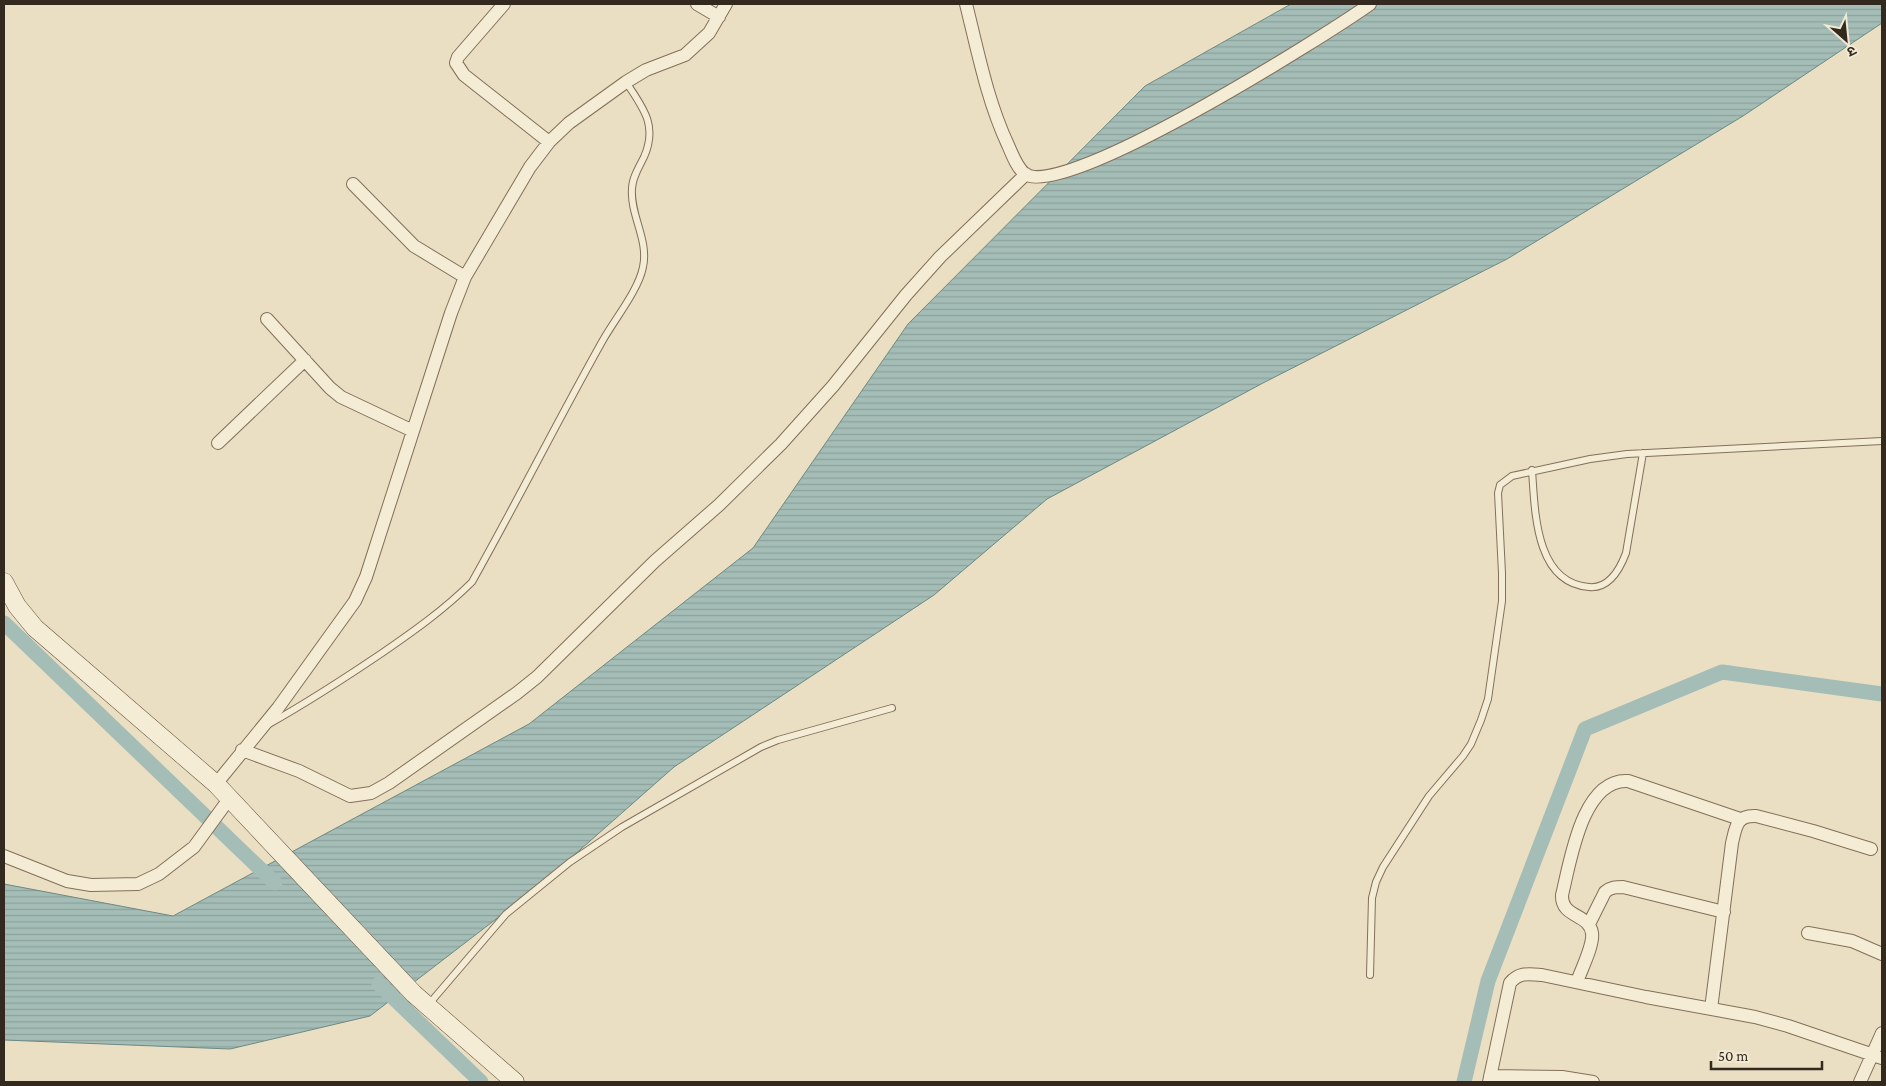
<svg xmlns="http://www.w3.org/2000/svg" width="1886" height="1086" viewBox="0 0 1886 1086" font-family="'Crimson Pro','Noto Sans Devanagari',serif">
	<defs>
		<pattern id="water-rules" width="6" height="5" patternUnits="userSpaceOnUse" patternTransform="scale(1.25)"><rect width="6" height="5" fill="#a4bdb6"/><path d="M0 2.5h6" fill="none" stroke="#8ea29c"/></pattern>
	</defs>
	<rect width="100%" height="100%" fill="#eadec3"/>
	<path fill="url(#water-rules)" stroke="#6c8a83" d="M1291,4H1882V23L1743,116L1507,259L1263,383L1047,499L934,595L674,767L539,886L370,1016L230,1049L4,1040V884L173,916L529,724L753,548L908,324L1145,86Z"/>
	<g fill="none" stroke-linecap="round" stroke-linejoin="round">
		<path stroke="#a4bdb6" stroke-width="15" d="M4,623L275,883
			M379,984L481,1082
			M1464,1082L1488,981L1585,729L1722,672L1882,694"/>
		<defs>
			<path id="lane" d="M1532,470C1535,511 1535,583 1589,587C1609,589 1620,569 1626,553L1643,453
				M269,724C308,702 345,678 382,653C414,631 445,609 472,582C517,502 558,420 603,340C615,319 639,289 643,267C649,240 630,215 632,189C632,178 639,167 644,157C658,125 643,108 626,82
				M1370,975L1372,898L1376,882L1383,867L1429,796L1463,756L1471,744L1481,720L1488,699L1502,601V573L1498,493L1500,485L1512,476L1590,459L1627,454L1882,441
				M429,1004L506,914L570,862L622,827L761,747L778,740L892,708"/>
			<path id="street" d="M504,4L458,57L456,63L464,75L549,142
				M697,4L719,17
				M966,4C978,52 987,100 1008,145C1012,154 1017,168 1025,174C1064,201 1328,34 1370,4
				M353,184L414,246L465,277
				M267,319L330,388L341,397L413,431
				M218,443L305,360
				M242,750L299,771L350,796L371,793L389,783L517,693L537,677L655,561L719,505L781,444L833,386L906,295L940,257L1026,174
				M216,784L278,708L355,601L366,577L451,313L465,277L530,167L549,142L569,123L626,82L646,70L685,55L709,33L726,4
				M4,856L67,881L91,885L138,884L159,874L194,847L229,799
				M1589,924L1605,892C1611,887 1616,887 1623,887L1724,912
				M1808,933L1852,941L1882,954
				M1577,982C1581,970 1594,945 1592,933C1589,913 1561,918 1562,895C1570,863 1582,778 1628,781L1740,819
				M1711,1009L1732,843C1736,827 1736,815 1756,816L1813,831L1871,849
				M1490,1076L1562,1077L1593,1082
				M1489,1082L1510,983C1519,972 1529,974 1542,975L1646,997L1755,1017L1788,1026L1882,1058
				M1860,1082L1882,1033"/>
			<path id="secondary" d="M4,582L17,606L35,628L216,784L414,994L515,1082"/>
		</defs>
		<use href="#lane" stroke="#82705b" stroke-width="8"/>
		<use href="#street" stroke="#82705b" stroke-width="14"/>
		<use href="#secondary" stroke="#64523e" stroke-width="19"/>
		<use href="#lane" stroke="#f5ecd5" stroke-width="6"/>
		<use href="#street" stroke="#f5ecd5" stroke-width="12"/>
		<use href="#secondary" stroke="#f5ecd5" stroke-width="18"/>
	</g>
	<rect width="1886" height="1086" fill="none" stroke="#33291e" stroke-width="10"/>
	<g transform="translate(1846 40) rotate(153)" stroke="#f2e9d2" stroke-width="4" paint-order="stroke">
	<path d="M0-4L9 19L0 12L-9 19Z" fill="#33291e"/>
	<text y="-8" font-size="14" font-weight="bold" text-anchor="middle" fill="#33291e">उ</text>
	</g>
	<path d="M1711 1061v8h111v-8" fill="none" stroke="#33291e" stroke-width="2.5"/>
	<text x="1718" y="1061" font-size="15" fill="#33291e" stroke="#f2e9d2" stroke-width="4" paint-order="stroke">50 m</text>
</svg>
